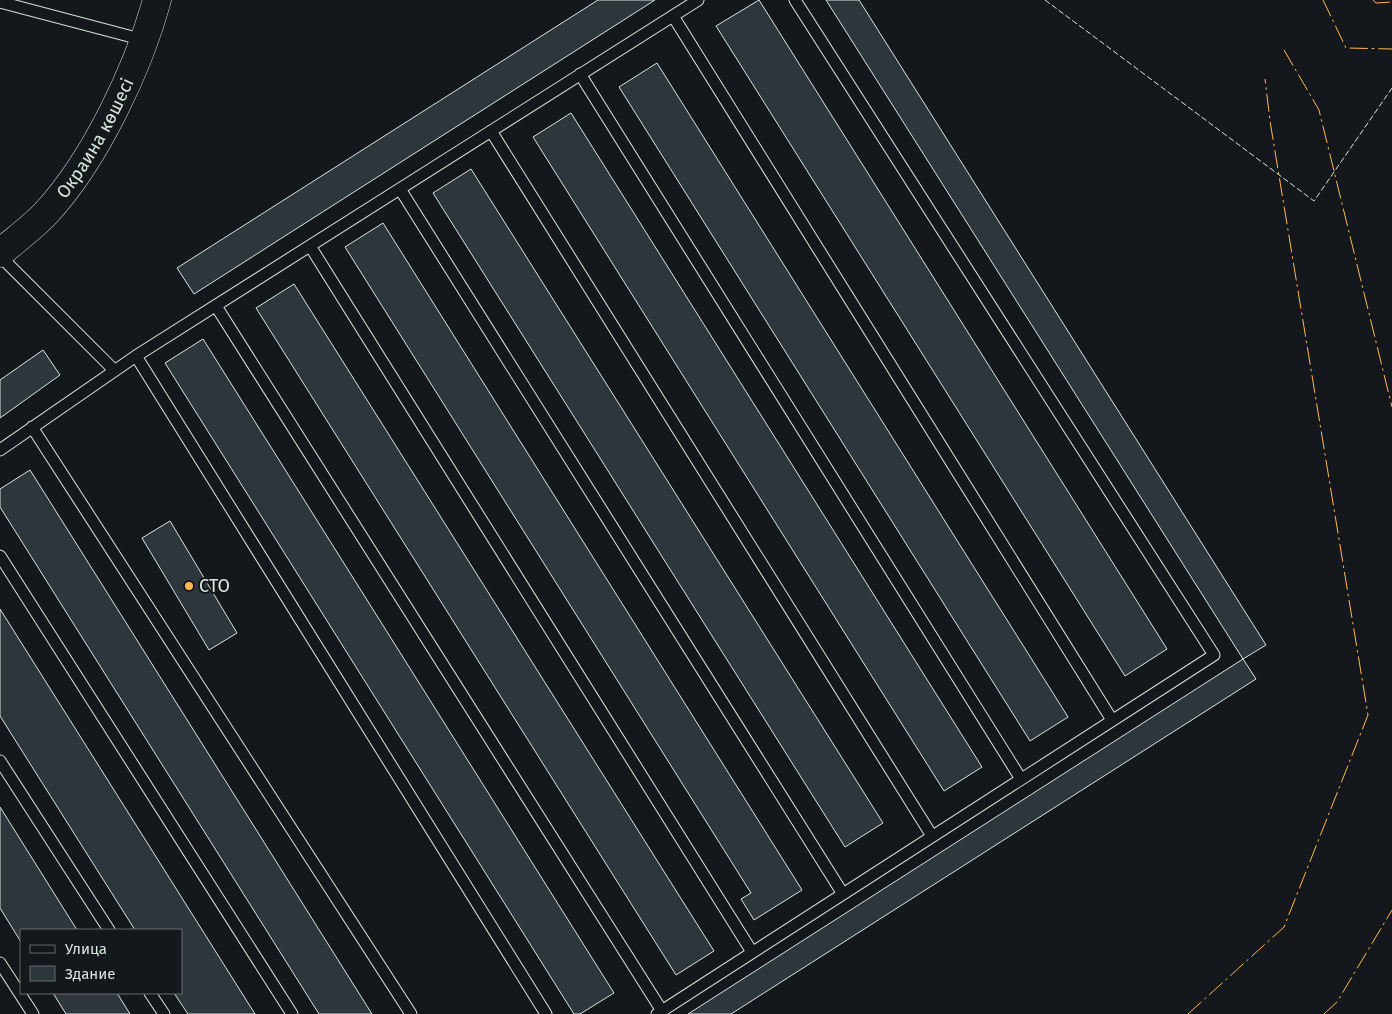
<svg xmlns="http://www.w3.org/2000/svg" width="1392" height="1014" viewBox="0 0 1392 1014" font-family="'Fira Sans',sans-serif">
	<rect width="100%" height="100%" fill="#14181c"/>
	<path fill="#2c363c" stroke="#d8e6dc" d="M598,0H655L194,294L177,268Z
		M759,0L1167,649L1125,676L716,26Z
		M826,0H859L1266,645L1243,659Z
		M657,63L1068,717L1030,741L619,87Z
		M571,113L982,767L944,791L533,137Z
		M471,169L883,823L845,847L433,193Z
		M383,223L802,890L754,920L741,899L751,893L345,247Z
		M294,284L714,951L676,975L256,308Z
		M203,339L614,993L580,1014H574L165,363Z
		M43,350L60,375L0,418V380Z
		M30,470L372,1014H319L0,507V489Z
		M170,521L237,633L209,650L142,538Z
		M0,609L255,1014H188L174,993H181V930H135L0,716Z
		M1243,659L1256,679L731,1014H688Z
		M0,807L77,930H21V942L0,908Z
		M53,993H117L130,1014H66Z"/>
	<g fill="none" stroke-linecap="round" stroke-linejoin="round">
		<defs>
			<path id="lane" d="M0,2L144,40
				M673,16L1112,720
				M580,74L1021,779
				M491,131L932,836
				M400,189L843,894
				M310,246L752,952
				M0,256L114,370
				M216,306L662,1011
				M136,356L546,1014
				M32,427L411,1014
				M0,450L136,356L698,0
				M0,556L292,1014
				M0,761L109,930
				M0,963L33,1014
				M150,993L164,1014
				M657,1014L1214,655L795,0"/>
			<g id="secondary">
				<path id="s1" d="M0,253C15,240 33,227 46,213C95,160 138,69 157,0"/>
			</g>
		</defs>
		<use href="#lane" stroke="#d8e6dc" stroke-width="13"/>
		<use href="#secondary" stroke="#d8e6dc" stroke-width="29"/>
		<use href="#lane" stroke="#14181c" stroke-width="11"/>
		<use href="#secondary" stroke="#14181c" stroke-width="28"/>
		<path stroke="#d8e6dc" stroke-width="1" stroke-dasharray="6 2.5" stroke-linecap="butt" d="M1045,0L1314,201L1392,88"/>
		<path stroke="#ffb74d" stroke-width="1" stroke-dasharray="18 4 2.5 4" stroke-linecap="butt" d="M1323,0L1346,48L1392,49
			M1373,0L1376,3L1392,2
			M1284,50L1319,110L1392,407
			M1188,1014L1284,927L1368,715L1270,121L1265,79
			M1324,1014L1337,1002L1392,910"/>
	</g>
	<circle fill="#ffb74d" stroke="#14181c" stroke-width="2" cx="189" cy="586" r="5"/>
	<g text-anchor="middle" stroke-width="4" stroke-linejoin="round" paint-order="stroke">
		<g font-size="18" fill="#d8e6dc" stroke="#14181c">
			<text dy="6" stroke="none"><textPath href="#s1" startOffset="151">Окраина көшесі</textPath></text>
		</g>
		<g font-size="18" fill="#d8e6dc" stroke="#14181c" text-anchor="start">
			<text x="199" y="592">СТО</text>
		</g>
	</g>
	<rect x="20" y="929" width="162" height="65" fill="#14181c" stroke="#626a69"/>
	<rect x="30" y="945" width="25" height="8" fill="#14181c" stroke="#626a69"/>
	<text x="65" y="954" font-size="15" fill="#d8e6dc">Улица</text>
	<rect x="30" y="966" width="25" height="15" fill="#2c363c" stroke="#626a69"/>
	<text x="65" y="979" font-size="15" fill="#d8e6dc">Здание</text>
</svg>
